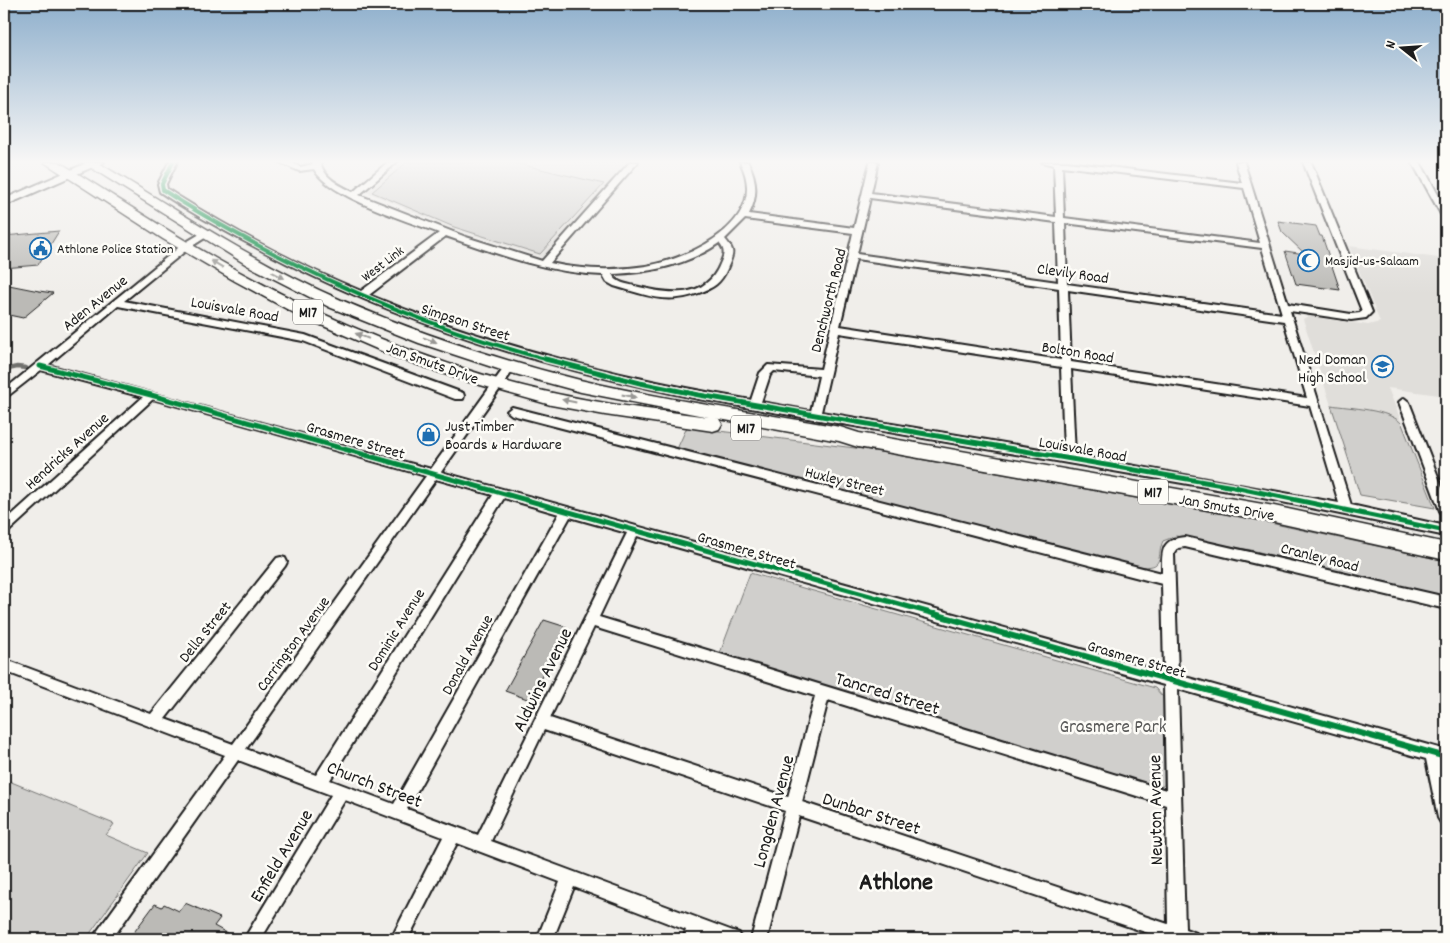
<svg xmlns="http://www.w3.org/2000/svg" width="1450" height="943" viewBox="0 0 1450 943" font-family="Dekko,sans-serif">
	<rect width="100%" height="100%" fill="#f0eeea"/>
	<filter id="ink" filterUnits="userSpaceOnUse"><feTurbulence type="fractalNoise" baseFrequency=".02" numOctaves="2"/><feDisplacementMap in="SourceGraphic" scale="10" xChannelSelector="R" yChannelSelector="G"/><feConvolveMatrix kernelMatrix="1 2 1 2 8 2 1 2 1" color-interpolation-filters="sRGB"/></filter>
	<g filter="url(#ink)">
		<path fill="#e0deda" d="M403,162H627L544,258L451,228L367,192Z
			M1349,246L1446,259V396L1388,388L1435,508L1360,495L1303,319L1308,316L1368,325L1380,322Z"/>
		<path fill="#d0cfcc" stroke="#767674" d="M407,162H511L604,184L540,254L454,227L372,192Z
			M1331,405C1349,408 1390,409 1402,424L1435,508L1360,495Z
			M687,427L863,449L1247,518L1446,561V598L1251,550L1176,536L1163,541C1156,556 1166,570 1138,566L677,449Z
			M750,573L1155,688L1163,697L1164,785L1158,788L720,653Z
			M4,779L114,824L106,835L148,853L86,939H4Z"/>
		<g fill="none" stroke-linecap="round" stroke-linejoin="round">
			<path stroke="#706f6d" stroke-width="4.5" d="M4,370L17,367L26,368"/>
		</g>
		<path fill="#bbbab6" stroke="#1c1c1c" d="M1278,221L1316,226L1320,236H1322L1340,290L1296,284L1285,251L1305,254L1282,232Z
			M59,231L38,265L4,268V236Z
			M4,284L39,291L53,293L23,318L4,314Z
			M544,620L566,627L530,700L505,691Z
			M185,903L220,918L214,926L238,939H129L155,904L162,907L164,904L179,911Z"/>
		<g fill="none" stroke-linecap="round" stroke-linejoin="round">
			<defs>
				<path id="street" d="M169,162H177L166,184L167,189L176,195C235,232 297,265 361,291L439,233C408,221 329,197 314,169L299,171L279,162H290L300,167L313,164L312,162H320C324,178 339,185 353,192L388,162H397L359,195L466,237L542,261L630,162H638L550,263C581,270 614,271 646,266C692,258 771,221 740,162H748C757,179 758,197 749,214L854,228L870,162H878L871,193L1056,217L1054,165L1042,162H1067L1242,183L1236,162H1244L1288,304L1351,314L1360,313L1362,311L1303,162H1311L1372,312L1366,318L1351,320L1290,311L1351,505L1446,526V536L1234,492L699,399C544,368 401,324 261,250C227,232 192,214 160,192L158,184ZM1062,166L1244,188L1260,243L1064,218ZM870,198L1056,222L1058,282L857,254ZM745,219L853,233L821,369L768,365L760,373L751,400C620,378 492,346 369,295L446,236C497,254 548,273 603,275L607,282L614,286C646,295 667,305 699,293C713,288 721,283 727,269C733,254 736,252 725,239ZM1065,223L1262,248L1282,314L1067,284ZM719,243C726,251 724,255 720,264C705,301 667,294 635,286C627,284 616,283 612,274C649,273 688,265 719,243ZM856,259L1059,288L1061,360L840,326ZM1068,290L1284,321L1307,398L1071,362ZM839,333L1061,367L1064,453L821,412ZM1071,369L1310,406L1339,503L1075,455ZM774,371L819,376L811,411L761,402L770,375Z
					M1412,162H1420L1446,209V218L1442,216Z
					M205,231L209,234L208,236L189,248L124,301L305,335L463,393L464,396L463,399H455L303,341L118,306L48,365L431,469L506,365H514L515,367L514,369L441,472L1164,672L1162,584L512,415L507,411L512,407L1162,573C1162,553 1160,539 1185,537L1446,597V609L1185,547L1178,548L1174,554L1178,675L1446,750V764L1441,763L1446,785V825L1441,823L1438,818L1426,759L1178,689L1185,929L1196,933L1198,939H1166L799,816L767,939H751L785,811L544,730L491,841L733,931L739,933L741,939H712L701,935L699,939H683L686,930L574,887L553,939H537L560,882L457,843L408,939H391L443,837L345,800L261,939H244L331,795L238,760L112,939H94L96,933L225,755L4,671V659L151,714L277,558L281,557L285,558L287,562L285,566L165,719L233,744L426,476L153,399L8,532L4,534V522L143,397L41,370L4,399V390L183,244ZM436,479L493,495L316,775L246,749ZM504,498L559,514L394,804L330,780ZM570,517L627,533L478,835L407,809ZM637,536L1164,685L1166,790L599,617ZM594,627L815,696L788,797L550,718ZM828,700L1166,805L1168,924L802,802Z
					M1404,398L1409,402L1446,497V516L1442,514L1440,511L1399,402Z"/>
				<path id="secondary" d="M89,162H104L4,206V199Z"/>
				<path id="primary" d="M44,162H59C113,195 165,230 220,261C315,315 417,358 523,386C584,402 647,409 709,417L581,392L504,371L419,343L329,307L247,265L82,162H97C177,210 256,263 341,300C418,333 499,360 580,380C666,400 754,412 840,427L859,433L1274,506L1446,543V560L1274,522L858,447L839,441L714,418L719,419L722,424L719,429L713,431L605,415L551,405L459,379L393,356L296,314L235,281L163,239Z"/>
			</defs>
			<use href="#street" stroke="#1c1c1c" stroke-width="4"/>
			<use href="#secondary" stroke="#1c1c1c" stroke-width="4"/>
			<use href="#primary" stroke="#1c1c1c" stroke-width="3"/>
			<use href="#street" fill="#fdfcf7" fill-rule="evenodd"/>
			<use href="#secondary" fill="#fdfcf7" fill-rule="evenodd"/>
			<use href="#primary" fill="#fdfcf7" fill-rule="evenodd"/>
			<defs>
				<path id="cycleway-far2" d="M173,162L162,184L163,190C196,212 231,231 265,249C356,296 451,334 549,360"/>
				<path id="cycleway-far1" d="M545,359L640,383L699,395L1234,487L1446,531
					M40,366L151,395L938,615"/>
				<path id="cycleway" d="M934,614L1446,757"/>
			</defs>
			<use href="#cycleway-far2" stroke="#fdfcf7" stroke-width="6"/>
			<use href="#cycleway-far1" stroke="#fdfcf7" stroke-width="8"/>
			<use href="#cycleway" stroke="#fdfcf7" stroke-width="9"/>
			<use href="#cycleway-far2" stroke="#00873e" stroke-width="4"/>
			<use href="#cycleway-far1" stroke="#00873e" stroke-width="5"/>
			<use href="#cycleway" stroke="#00873e" stroke-width="6"/>
		</g>
		<defs><path id="oneway-solid" d="M-6-.8H1V-3.2L6.5 0L1 3.2V.8H-6Z" transform="scale(1.25)"/></defs>
		<g fill="#989794">
			<use href="#oneway-solid" transform="translate(217 264) rotate(-149)"/>
			<use href="#oneway-solid" transform="translate(278 275) rotate(27)"/>
			<use href="#oneway-solid" transform="translate(362 336) rotate(-158)"/>
			<use href="#oneway-solid" transform="translate(430 340) rotate(19)"/>
			<use href="#oneway-solid" transform="translate(629 396) rotate(12)"/>
			<use href="#oneway-solid" transform="translate(569 401) rotate(-169)"/>
		</g>
	</g>
	<linearGradient id="sky" x2="0" y2="1"><stop stop-color="#8eafcc"/><stop offset="0.55" stop-color="#f8f7f6"/><stop offset="1" stop-color="#f8f7f6" stop-opacity="0"/></linearGradient>
	<rect width="1450" height="294" fill="url(#sky)"/>
	<defs>
		<symbol id="civic-ring" viewBox="-11 -11 22 22"><circle r="9.5" fill="#fdfcf7" stroke="#1f6fb2" stroke-width="1.5"/><path d="M-.6-6.5H3V-4.5H.6V-3L4-1V1h2V6H-6V1h2V-1L-.6-3ZM-1.2 2.5V6h2.4V2.5Z" fill="#1f6fb2"/></symbol>
		<symbol id="mosque-ring" viewBox="-11 -11 22 22"><circle r="9.5" fill="#fdfcf7" stroke="#1f6fb2" stroke-width="1.5"/><path d="M3.5-4.9A6 6 0 1 0 3.5 4.9A5 5 0 1 1 3.5-4.9Z" fill="#1f6fb2"/></symbol>
		<symbol id="school-ring" viewBox="-11 -11 22 22"><circle r="9.5" fill="#fdfcf7" stroke="#1f6fb2" stroke-width="1.5"/><path d="M0-5L7-2L0 1L-7-2ZM-4 1L0 2.5L4 1V4Q0 6-4 4Z" fill="#1f6fb2"/></symbol>
		<symbol id="shop-ring" viewBox="-11 -11 22 22"><circle r="9.5" fill="#fdfcf7" stroke="#1f6fb2" stroke-width="1.5"/><path d="M-5-2.5h2.3a2.7 3.5 0 0 1 5.4 0H5L5.5 6h-11ZM-1.5-2.5h3a1.5 2.3 0 0 0-3 0Z" fill="#1f6fb2"/></symbol>
	</defs>
	<g fill-rule="evenodd">
		<use href="#civic-ring" x="28" y="236" width="25" height="25"/>
		<use href="#mosque-ring" x="1296" y="248" width="25" height="25"/>
		<use href="#school-ring" x="1370" y="354" width="25" height="25"/>
		<use href="#shop-ring" x="416" y="422" width="25" height="25"/>
	</g>
	<g text-anchor="middle" stroke-width="5" stroke-linejoin="round" paint-order="stroke">
		<g font-size="14" fill="#1c1c1c" stroke="#fdfcf7" text-anchor="start">
			<text x="57" y="253">Athlone Police Station</text>
			<text x="1325" y="265">Masjid-us-Salaam</text>
		</g>
		<g font-size="14" fill="#1c1c1c" stroke="#fdfcf7">
			<text transform="translate(382 263) rotate(-37)" y="5">West Link</text>
		</g>
		<g fill="#fdfcf7" stroke="#605f5e" stroke-width="1">
			<rect x="293" y="299.5" width="30" height="25" rx="4"/>
			<rect x="731" y="415.5" width="30" height="25" rx="4"/>
			<rect x="1138" y="479.5" width="30" height="25" rx="4"/>
		</g>
		<g font-size="15" font-weight="bold" fill="#1c1c1c">
			<text x="308" y="317">M17</text>
			<text x="746" y="433">M17</text>
			<text x="1153" y="497">M17</text>
		</g>
		<g font-size="16" fill="#1c1c1c" stroke="#fdfcf7">
			<text transform="translate(1073 272) rotate(8)" y="6">Clevily Road</text>
			<text transform="translate(827 300) rotate(-76)" y="6">Denchworth Road</text>
			<text transform="translate(94 302) rotate(-39)" y="6">Aden Avenue</text>
			<text transform="translate(235 308) rotate(10)" y="6">Louisvale Road</text>
			<text transform="translate(466 321) rotate(18)" y="6">Simpson Street</text>
			<text transform="translate(1078 351) rotate(9)" y="6">Bolton Road</text>
			<text transform="translate(433 362) rotate(20)" y="6">Jan Smuts Drive</text>
			<text transform="translate(356 439) rotate(16)" y="6">Grasmere Street</text>
			<text transform="translate(1083 448) rotate(10)" y="6">Louisvale Road</text>
			<text transform="translate(66 450) rotate(-42)" y="6">Hendricks Avenue</text>
			<text transform="translate(845 480) rotate(14)" y="6">Huxley Street</text>
			<text transform="translate(1227 506) rotate(10)" y="6">Jan Smuts Drive</text>
			<text transform="translate(747 549) rotate(16)" y="6">Grasmere Street</text>
			<text transform="translate(1320 556) rotate(14)" y="6">Cranley Road</text>
			<text transform="translate(395 629) rotate(-58)" y="6">Dominic Avenue</text>
			<text transform="translate(204 631) rotate(-51)" y="6">Della Street</text>
			<text transform="translate(292 643) rotate(-54)" y="6">Carrington Avenue</text>
			<text transform="translate(466 654) rotate(-61)" y="6">Donald Avenue</text>
			<text transform="translate(1137 658) rotate(16)" y="6">Grasmere Street</text>
		</g>
		<g font-size="16" fill="#1c1c1c" stroke="#fdfcf7" text-anchor="end">
			<text x="1366" y="364">Ned Doman<tspan x="1366" dy="18">High School</tspan></text>
			<text x="445" y="431" text-anchor="start">Just Timber<tspan x="445" dy="18">Boards &amp; Hardware</tspan></text>
		</g>
		<g font-size="19" fill="#1c1c1c" stroke="#fdfcf7">
			<text transform="translate(541 679) rotate(-64)" y="7">Aldwins Avenue</text>
			<text transform="translate(888 692) rotate(17)" y="7">Tancred Street</text>
			<text transform="translate(375 783) rotate(21)" y="7">Church Street</text>
			<text transform="translate(1154 810) rotate(-91)" y="7">Newton Avenue</text>
			<text transform="translate(772 811) rotate(-75)" y="7">Longden Avenue</text>
			<text transform="translate(872 812) rotate(18)" y="7">Dunbar Street</text>
			<text transform="translate(280 855) rotate(-59)" y="7">Enfield Avenue</text>
		</g>
		<g font-size="19" fill="#5b5b5a" stroke="#fdfcf7">
			<text x="1113" y="732">Grasmere Park</text>
		</g>
		<g font-size="25" font-weight="bold" fill="#1c1c1c" stroke="#fdfcf7">
			<text x="896" y="889">Athlone</text>
		</g>
	</g>
	<rect width="1450" height="943" fill="none" stroke="#fdfcf7" stroke-width="20"/>
	<rect x="10" y="10" width="1430" height="923" fill="none" stroke="#1c1c1c" stroke-width="2" filter="url(#ink)"/>
	<g transform="translate(1402 48) rotate(287)" stroke="#fdfcf7" stroke-width="4" paint-order="stroke">
	<path d="M0-4L9 19L0 12L-9 19Z" fill="#1c1c1c"/>
	<text y="-8" font-size="14" font-weight="bold" text-anchor="middle" fill="#1c1c1c">N</text>
	</g>
</svg>
